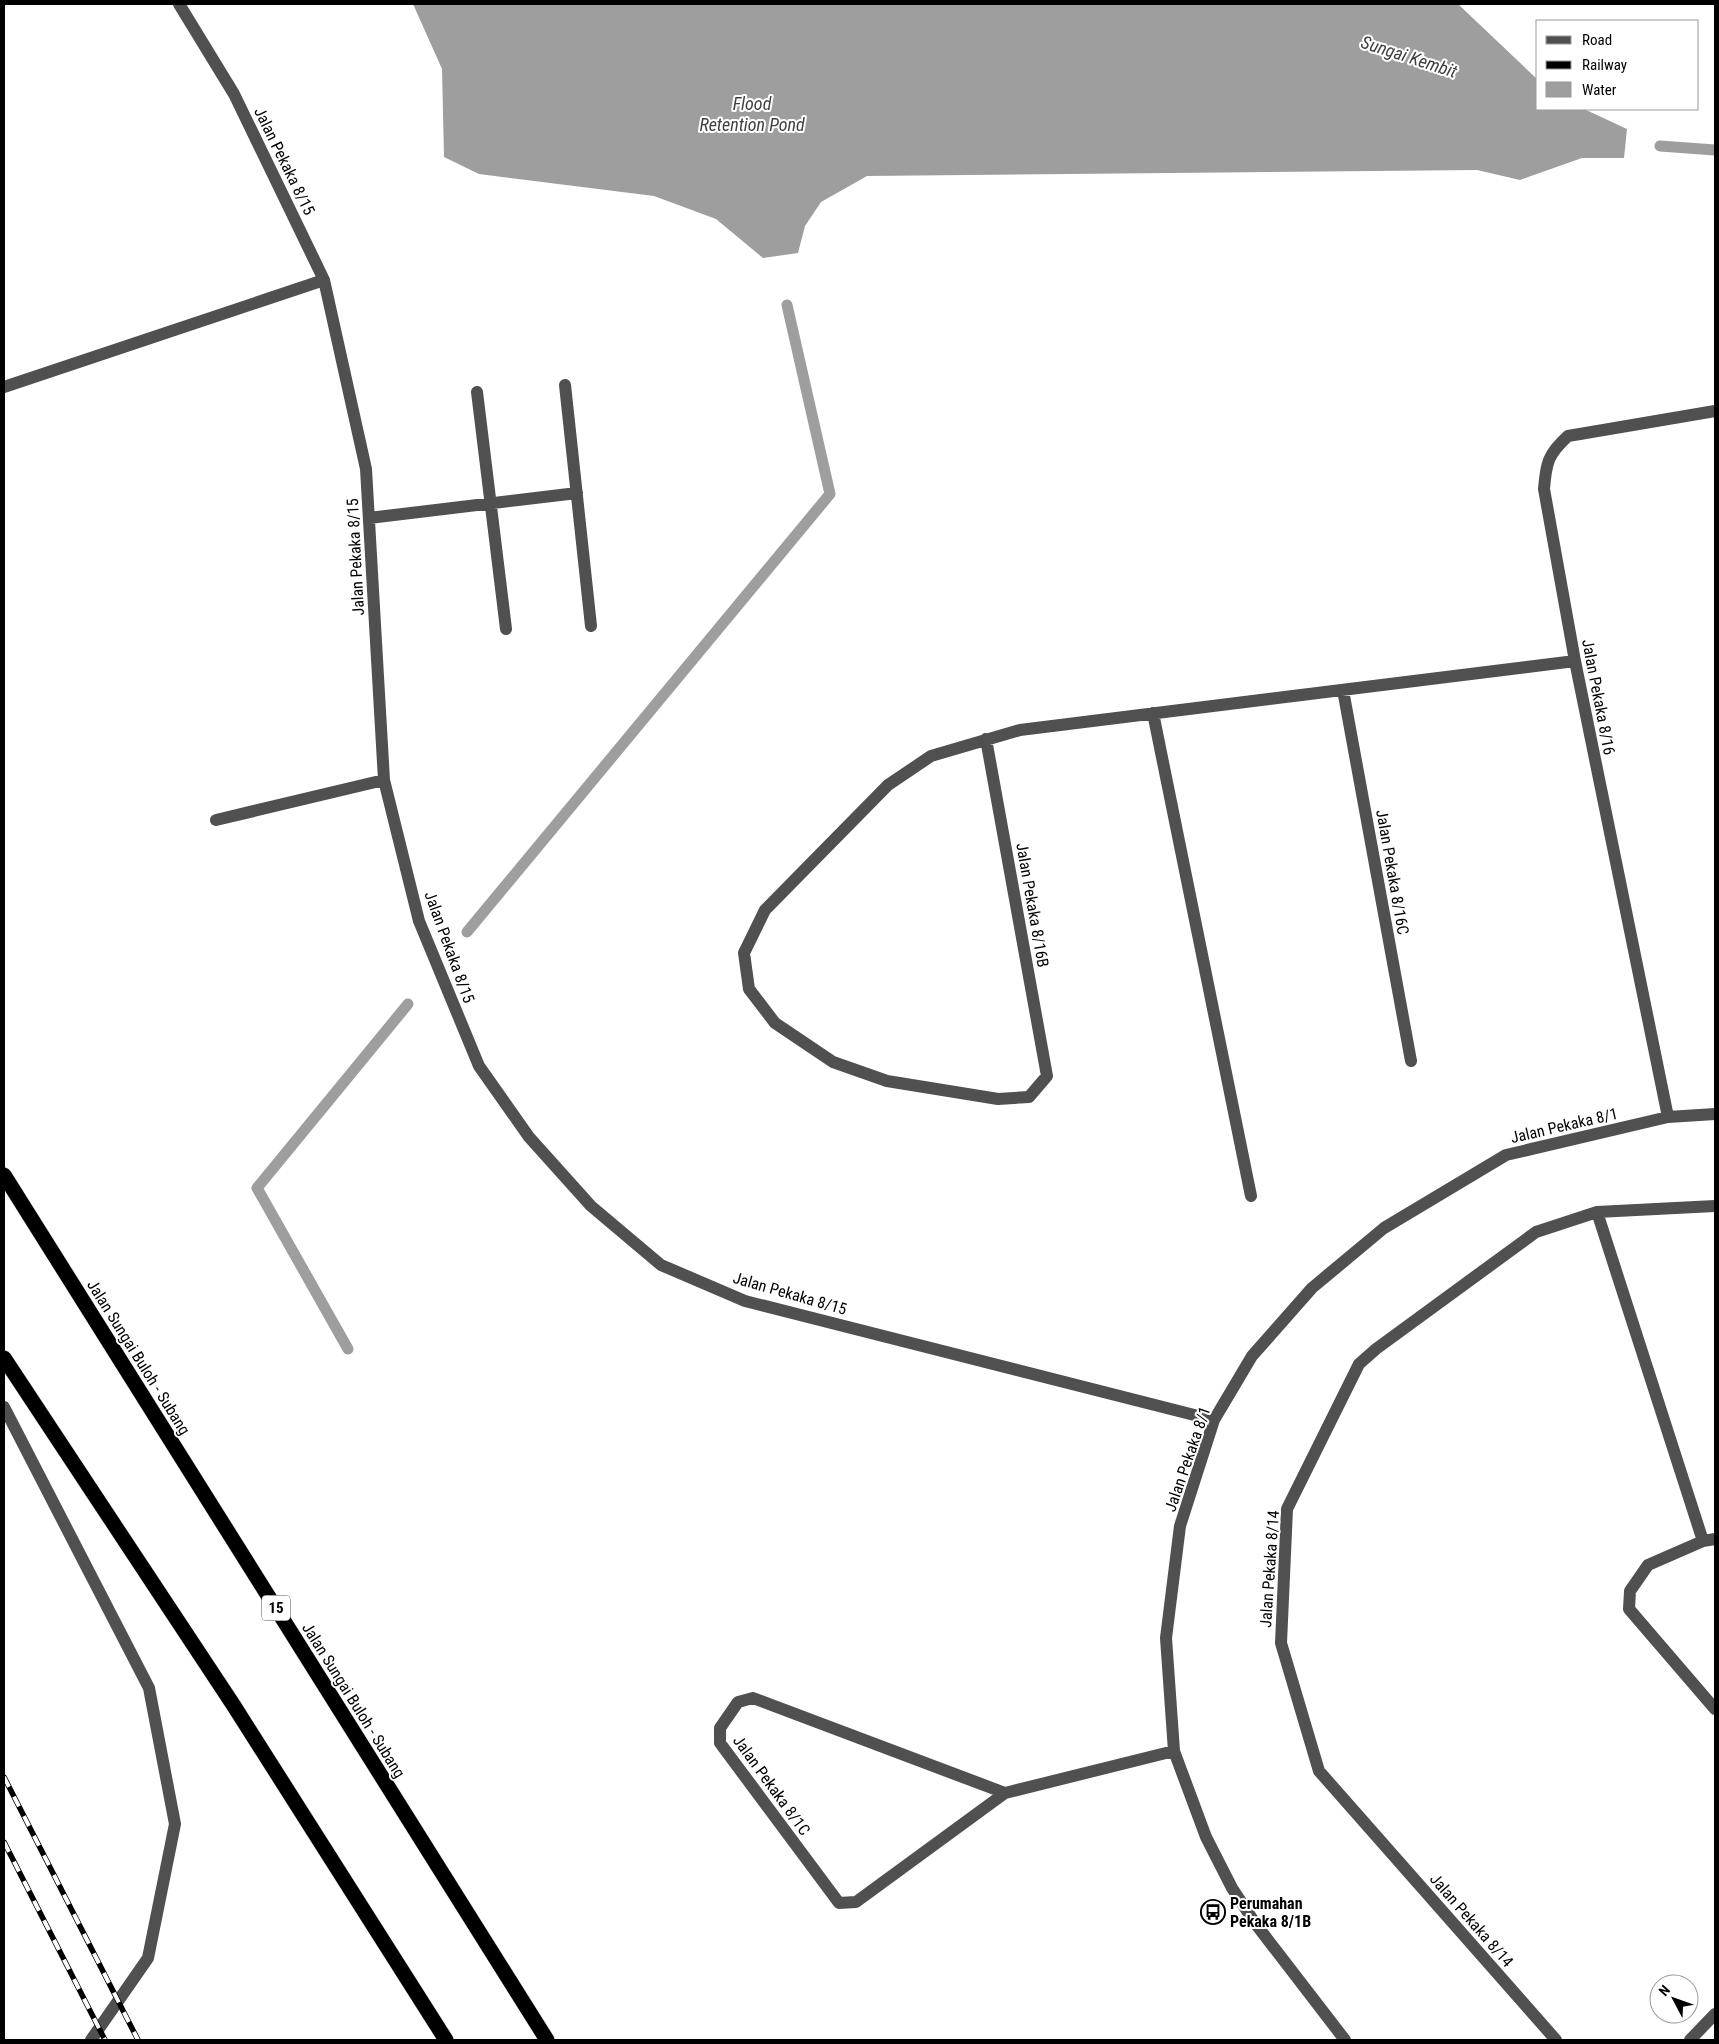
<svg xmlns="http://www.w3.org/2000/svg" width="1719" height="2044" viewBox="0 0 1719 2044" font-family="'Roboto Condensed',sans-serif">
	<rect width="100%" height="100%" fill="#fff"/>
	<path fill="#9e9e9e" d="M413,4H1458L1538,80V109H1584L1627,129L1624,158H1582L1520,180L1477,170L867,176L821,202L805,226L798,253L763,258L716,219L654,196L479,174L444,157L442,69Z"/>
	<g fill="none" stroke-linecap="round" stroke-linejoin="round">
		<path stroke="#9e9e9e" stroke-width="11" d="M1660,146L1715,150
			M467,932L830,494L787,305
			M348,1349L257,1188L408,1004"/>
		<defs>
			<path id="highway" d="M4,1175L547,2040
				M4,1358L234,1706L446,2040"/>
		</defs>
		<use href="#highway" stroke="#dbdbdb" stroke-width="16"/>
		<path stroke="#505050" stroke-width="12" d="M179,4L234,94L324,280L366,469L384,780L419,921L479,1066L529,1137L591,1206L661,1265L745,1301L1214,1420
			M565,385L591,626
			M4,387L324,280
			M477,392L506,629
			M369,518L577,493
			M1343,690L1411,1061
			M1153,713L1251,1196
			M986,739L1047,1076L1029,1097L998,1099L887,1081L833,1062L775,1023L749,989L744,953L765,910L888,785L931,756L1020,730L1575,661
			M216,820L384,780
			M1668,1117L1575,661L1544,489C1546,463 1548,454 1568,436L1715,411
			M1597,1212L1703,1541
			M4,1407L149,1688L175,1824L148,1958L91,2040
			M1715,1539L1703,1541L1648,1565L1630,1591L1629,1609L1715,1709
			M1005,1793L753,1698L738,1702L720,1728V1743L839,1903L856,1902L1005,1793L1174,1751
			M1345,2040L1255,1923L1232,1888L1206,1837L1174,1751L1166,1638L1180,1526L1214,1420L1252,1356L1312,1288L1384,1228L1506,1155L1668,1117L1715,1114
			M1556,2040L1319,1771L1281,1643L1287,1509L1359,1364L1376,1349L1536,1232L1597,1212L1715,1206
			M1690,2040L1715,2014"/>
		<use href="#highway" stroke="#000" stroke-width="15"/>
		<defs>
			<path id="rail" d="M4,1777L138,2040
				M4,1842L105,2040"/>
		</defs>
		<use href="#rail" stroke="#000" stroke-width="5.5"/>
		<use href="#rail" stroke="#fff" stroke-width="4" stroke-dasharray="11" stroke-linecap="butt"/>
	</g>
	<defs>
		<symbol id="bus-ring" viewBox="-11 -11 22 22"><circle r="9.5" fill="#fff" stroke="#000" stroke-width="1.5"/><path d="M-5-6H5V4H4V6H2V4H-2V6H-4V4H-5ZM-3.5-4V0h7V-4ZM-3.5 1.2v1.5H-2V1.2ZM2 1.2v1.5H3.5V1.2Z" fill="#000"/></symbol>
	</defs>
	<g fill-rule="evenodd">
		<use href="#bus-ring" x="1199" y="1898" width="28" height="28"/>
	</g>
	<g text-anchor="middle" stroke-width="4" stroke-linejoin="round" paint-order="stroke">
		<rect fill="#fff" stroke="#4c4c4c" stroke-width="1" x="262" y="1595.5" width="28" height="25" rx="4"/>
		<g font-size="15" font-weight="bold" fill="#000">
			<text x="276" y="1613">15</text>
		</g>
		<g font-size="16" fill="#000" stroke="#fff">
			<text transform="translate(285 161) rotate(64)" y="6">Jalan Pekaka 8/15</text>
			<text transform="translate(355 557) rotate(-93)" y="6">Jalan Pekaka 8/15</text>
			<text transform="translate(1599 697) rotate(79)" y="6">Jalan Pekaka 8/16</text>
			<text transform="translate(1393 872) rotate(80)" y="6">Jalan Pekaka 8/16C</text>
			<text transform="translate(1033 905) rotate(80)" y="6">Jalan Pekaka 8/16B</text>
			<text transform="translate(450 947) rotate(70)" y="6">Jalan Pekaka 8/15</text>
			<text transform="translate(1564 1125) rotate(-13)" y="6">Jalan Pekaka 8/1</text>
			<text transform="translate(790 1293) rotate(16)" y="6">Jalan Pekaka 8/15</text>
			<text transform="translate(139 1357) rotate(58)" y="6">Jalan Sungai Buloh - Subang</text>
			<text transform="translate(1187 1459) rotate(-71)" y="6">Jalan Pekaka 8/1</text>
			<text transform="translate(1269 1569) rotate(-86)" y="6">Jalan Pekaka 8/14</text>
			<text transform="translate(354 1700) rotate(58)" y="6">Jalan Sungai Buloh - Subang</text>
			<text transform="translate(772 1785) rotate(54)" y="6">Jalan Pekaka 8/1C</text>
			<text transform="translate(1472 1920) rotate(49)" y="6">Jalan Pekaka 8/14</text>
		</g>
		<g font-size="16" font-weight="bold" fill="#000" stroke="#fff" text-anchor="start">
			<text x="1230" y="1909">Perumahan<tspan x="1230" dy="18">Pekaka 8/1B</tspan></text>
		</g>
		<g font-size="18" font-style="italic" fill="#3f3f3f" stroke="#fff">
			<text transform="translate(1409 57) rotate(18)" y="6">Sungai Kembit</text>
			<text x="752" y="110">Flood<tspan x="752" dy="21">Retention Pond</tspan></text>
		</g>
	</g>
	<rect width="1719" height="2044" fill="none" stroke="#000000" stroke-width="10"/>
	<rect x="1536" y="20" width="162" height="90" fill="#ffffff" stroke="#999999"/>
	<rect x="1546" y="36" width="25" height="8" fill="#505050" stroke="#999999"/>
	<text x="1582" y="45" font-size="15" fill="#000000">Road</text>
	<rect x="1546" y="61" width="25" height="8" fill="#000000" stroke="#999999"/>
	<text x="1582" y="70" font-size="15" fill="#000000">Railway</text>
	<rect x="1546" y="82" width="25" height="15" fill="#9e9e9e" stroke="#999999"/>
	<text x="1582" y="95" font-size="15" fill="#000000">Water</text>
	<g transform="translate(1674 1999) rotate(311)"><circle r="24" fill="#ffffff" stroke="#999999"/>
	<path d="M0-4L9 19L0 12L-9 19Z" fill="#000000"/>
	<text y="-8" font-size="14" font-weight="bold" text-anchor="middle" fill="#000000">N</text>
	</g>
</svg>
